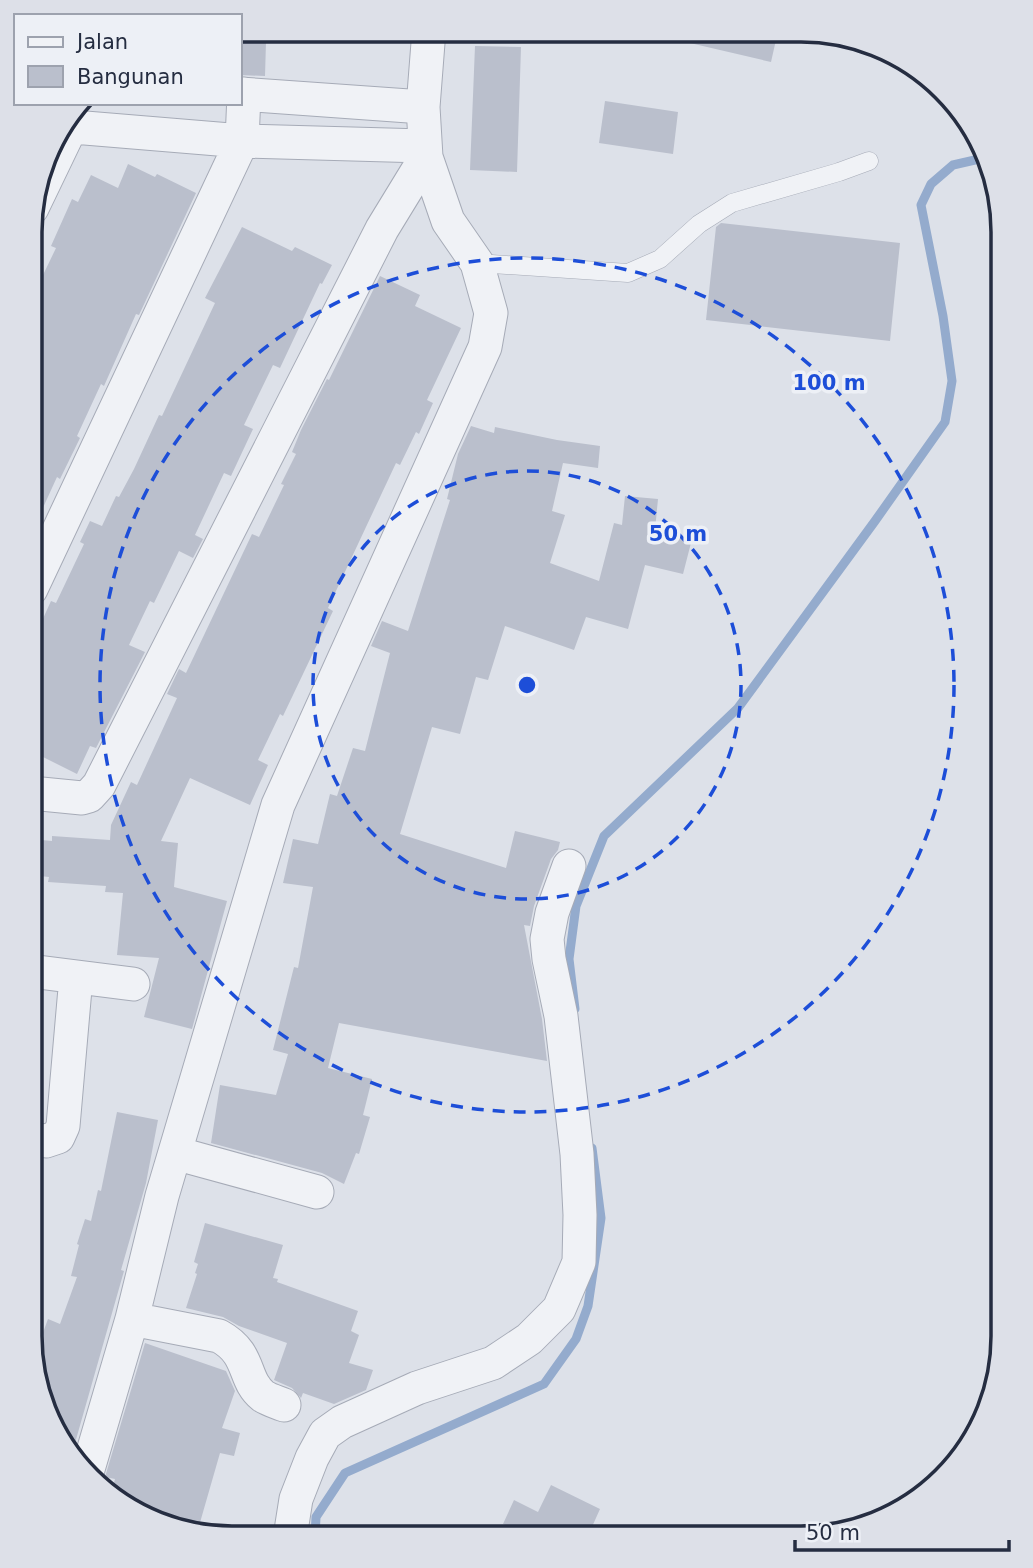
<svg xmlns="http://www.w3.org/2000/svg" width="1033" height="1568" viewBox="0 0 1033 1568" font-family="'DejaVu Sans',sans-serif">
	<rect width="100%" height="100%" fill="#dde1e9"/>
	<g fill="none" stroke-linecap="round" stroke-linejoin="round">
		<path stroke="#94abcd" stroke-width="9" d="M575,1009L569,959L576,906L604,836L738,708L875,521L945,422L952,381L943,316L921,205L931,184L953,165L988,157
			M315,1537L316,1517L345,1473L544,1384L576,1339L588,1306L601,1218L592,1148"/>
	</g>
	<path fill="#babfcc" d="M679,31H778L771,62L677,40Z
		M240,41L266,42L265,76L240,75Z
		M475,46L521,47L517,172L470,170Z
		M605,101L678,112L673,154L599,143Z
		M128,164L155,177L157,174L196,193L139,315L136,314L104,386L101,384L77,436L80,438L60,479L57,477L31,534V300L56,248L51,246L72,199L78,202L91,175L118,188Z
		M721,223L900,243L890,341L706,320L716,227Z
		M242,227L292,251L295,247L332,265L322,284L320,283L280,368L273,365L244,425L253,429L231,476L224,473L195,535L203,539L193,558L179,551L154,603L150,601L129,645L145,652L96,748L90,746L77,774L31,751V645L51,601L56,603L84,544L80,542L90,521L102,526L116,496L119,497L134,469L159,415L162,416L215,303L205,298Z
		M380,276L420,295L415,306L461,328L427,400L433,403L419,434L416,432L400,465L396,463L328,608L333,611L283,716L280,714L258,760L268,765L250,805L190,778L161,841L178,843L174,887L227,901L192,1029L144,1017L159,958L117,955L123,893L105,892L106,886L48,882L49,877L30,875L31,839L52,841V836L110,840L111,825L131,782L137,785L177,698L167,694L179,669L186,673L252,534L259,537L284,485L281,484L296,454L292,452L301,430L327,379L329,380Z
		M471,426L494,433L495,427L557,440L600,446L598,468L563,463L552,511L565,515L550,563L599,581L614,523L622,525L625,496L658,499L655,530L692,539L683,574L645,565L628,629L586,617L574,650L505,626L488,680L476,677L460,734L432,727L400,834L506,868L515,831L560,842L558,850L551,859L534,906L530,926L524,925L542,1019L547,1061L339,1023L328,1068L372,1079L363,1115L370,1117L359,1154L356,1153L344,1184L322,1173L211,1143L220,1085L276,1095L288,1054L273,1050L294,967L298,968L313,887L283,883L293,839L318,844L330,794L337,796L353,748L365,751L390,653L371,646L382,621L408,631L450,500L447,499L458,454Z
		M117,1112L158,1120L146,1183L121,1270L124,1271L73,1450L45,1414L34,1357L48,1319L60,1324L77,1277L71,1276L79,1245L77,1244L85,1219L91,1221L98,1190L101,1191Z
		M205,1223L283,1245L273,1278L278,1279L277,1282L358,1311L351,1331L359,1335L349,1363L373,1370L366,1390L334,1404L303,1393L301,1398L292,1388L274,1380L287,1343L239,1326L223,1317L186,1308L197,1274L195,1273L198,1264L194,1262Z
		M145,1343L226,1371L235,1391L222,1428L240,1433L234,1456L220,1453L197,1533L110,1497L115,1479L105,1477Z
		M551,1485L600,1509L587,1538L530,1537L503,1524L514,1500L538,1512Z"/>
	<g fill="none" stroke-linecap="round" stroke-linejoin="round">
		<defs>
			<path id="service" d="M477,263L628,273L660,259L699,224L732,203L839,172L869,161"/>
			<path id="minor" d="M240,94L423,107
				M61,126L242,141L424,146
				M32,208L71,127
				M31,589L242,141L244,94
				M31,793L82,798L89,796L99,785L382,229L426,157
				M30,971L133,984
				M30,1139L46,1141L58,1137L63,1126L76,977
				M175,1153L317,1192
				M132,1319L219,1336C252,1354 242,1379 263,1396C269,1400 277,1402 284,1405
				M88,1469L132,1319L162,1196L278,805L485,347L491,313L477,263L448,221L426,157L423,107L429,30
				M290,1537L296,1499L312,1458L325,1434L342,1422L417,1388L493,1363L529,1339L559,1309L579,1262L580,1215L577,1154L561,1016L549,959L547,939L552,913L569,866"/>
		</defs>
		<use href="#service" stroke="#a6abb7" stroke-width="19"/>
		<use href="#minor" stroke="#a6abb7" stroke-width="35"/>
		<use href="#service" stroke="#f0f2f6" stroke-width="18"/>
		<use href="#minor" stroke="#f0f2f6" stroke-width="33"/>
	</g>
	<g fill="none" stroke="#1d4ed8" stroke-width="3.5" stroke-dasharray="12 9">
		<circle cx="527" cy="685" r="214"/>
		<circle cx="527" cy="685" r="427"/>
	</g>
	<path d="M0 0H1033V1568H0ZM232 42H801A190 190 0 0 1 991 232V1336A190 190 0 0 1 801 1526H232A190 190 0 0 1 42 1336V232A190 190 0 0 1 232 42Z" fill="#dde0e8" fill-rule="evenodd"/>
	<path fill="none" stroke="#252d41" stroke-width="3.5" d="M232 42H801A190 190 0 0 1 991 232V1336A190 190 0 0 1 801 1526H232A190 190 0 0 1 42 1336V232A190 190 0 0 1 232 42Z"/>
	<circle cx="527" cy="685" r="10" fill="#1d4ed8" stroke="#edf0f6" stroke-width="3.5"/>
	<g font-size="21" text-anchor="middle" font-weight="bold" fill="#1d4ed8" stroke="#edf0f6" stroke-width="7" stroke-linejoin="round" paint-order="stroke">
		<text x="829" y="390">100 m</text>
		<text x="678" y="541">50 m</text>
	</g>
	<rect x="14" y="14" width="228" height="91" fill="#edf0f6" stroke="#9da2ae" stroke-width="2"/>
	<rect x="28" y="37" width="35" height="10" fill="#f0f2f6" stroke="#9da2ae" stroke-width="2"/>
	<text x="77" y="49" font-size="21" fill="#252d41">Jalan</text>
	<rect x="28" y="66" width="35" height="21" fill="#babfcc" stroke="#9da2ae" stroke-width="2"/>
	<text x="77" y="84" font-size="21" fill="#252d41">Bangunan</text>
	<path d="M795 1540v10h214v-10" fill="none" stroke="#252d41" stroke-width="3.5"/>
	<text x="806" y="1540" font-size="21" fill="#252d41" stroke="#edf0f6" stroke-width="5" paint-order="stroke">50 m</text>
</svg>
